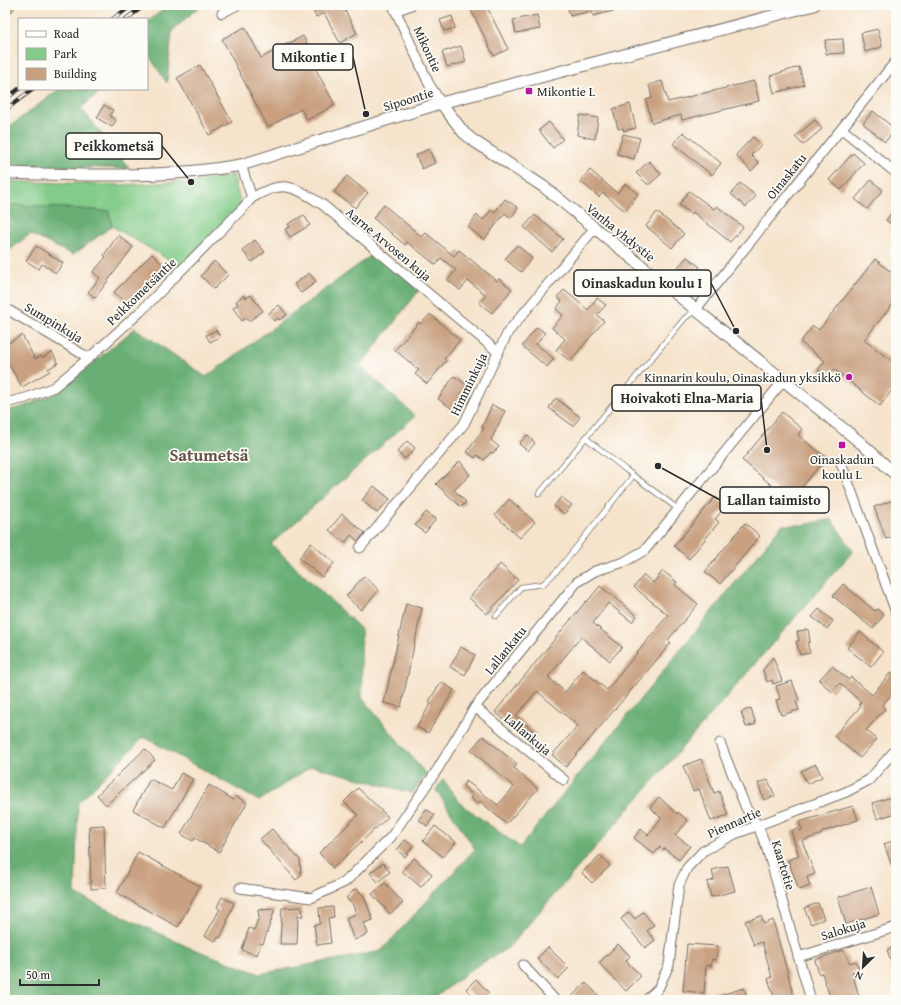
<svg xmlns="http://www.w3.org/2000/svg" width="901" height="1005" viewBox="0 0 901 1005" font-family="'Gentium Book Plus',serif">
	<rect width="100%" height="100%" fill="#fdfcf7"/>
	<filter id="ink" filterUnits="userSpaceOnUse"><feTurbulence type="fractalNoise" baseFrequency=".025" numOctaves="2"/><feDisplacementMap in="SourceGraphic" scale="8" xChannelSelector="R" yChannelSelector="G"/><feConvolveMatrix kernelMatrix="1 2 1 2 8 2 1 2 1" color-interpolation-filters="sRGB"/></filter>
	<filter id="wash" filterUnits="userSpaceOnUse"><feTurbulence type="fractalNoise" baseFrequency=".012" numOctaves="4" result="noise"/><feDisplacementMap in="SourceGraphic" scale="16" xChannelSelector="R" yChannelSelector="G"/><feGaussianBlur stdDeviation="0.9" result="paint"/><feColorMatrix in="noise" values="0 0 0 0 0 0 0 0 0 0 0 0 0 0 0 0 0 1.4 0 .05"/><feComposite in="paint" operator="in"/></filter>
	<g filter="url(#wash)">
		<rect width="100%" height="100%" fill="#f6e3cb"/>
		<path fill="#82cb88" stroke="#567b5a" d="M233,175L242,209L183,268L112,226L109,211L5,204V181L122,185L178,182L187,184Z"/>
		<path fill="#69af74" stroke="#4a6d50" d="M169,5H201L172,31L167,83L147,53V22Z
			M59,89H103L81,108L130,169L5,164V130Z
			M5,204L109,211L112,226L73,255L30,234L5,254Z
			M377,251L421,288L360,366L415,416L271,544L361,629L362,698L426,774L412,793L312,766L259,801L144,737L78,803L75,894L188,947L260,974L381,951L475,849L436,790L443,779L461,804L520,847L782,525H804L831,519L853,551L508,948L472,969L432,1000H5V411L22,407L57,393L135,328L206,377Z"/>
		<g id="blocks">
			<path fill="#c9a181" d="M310,5H342L357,33L340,43L324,13L316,17Z
				M481,5H486L508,49L494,56L471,10Z
				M567,5H625L626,8L593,16L592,11L570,16Z
				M537,15L540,29L516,33L513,20Z
				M452,16L455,28L444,31L440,20Z
				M245,27L261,58L303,36L312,53L308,55L335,105L307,120L301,109L268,127L222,39Z
				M878,29L882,47L865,52L861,33Z
				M843,39L844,53L826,54L825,40Z
				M461,46L466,62L447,67L442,52Z
				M200,65L232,122L209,135L177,78Z
				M799,67L804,85L774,93L770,76Z
				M662,81L668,102L754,81L759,101L682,120L681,115L652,123L646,100L652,98L649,85Z
				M630,104L636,128L623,131L624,128L618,129L613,109Z
				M104,105L113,110L110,116L116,120L112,127L97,118Z
				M873,111L895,129L885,142L863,123Z
				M580,115L598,118L595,139L577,135Z
				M815,120L822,129L803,145L795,137Z
				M549,122L563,139L553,148L539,130Z
				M683,132L721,163L712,175L673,144Z
				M623,134L640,138L634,159L617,154Z
				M753,137L761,145L751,155L759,163L751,171L736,155Z
				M429,149L435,163L422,169L416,155Z
				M853,153L864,163L841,190L829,180Z
				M649,161L661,174L650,184H647L636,173Z
				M590,170L617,193L625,184L638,194L625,211L603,193L599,197L580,181Z
				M347,176L368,193L355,208L334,192Z
				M871,180L883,190L867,209L855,199Z
				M740,183L756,196L746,207L731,194Z
				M689,191L714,209L717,206L743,227L730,242L693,212L692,214L679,205Z
				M505,199L518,208L511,218L505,213L484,240L468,227L477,215L483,220L492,209L495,212Z
				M384,205L422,237L426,233L454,256L459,250L497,281L499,279L512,289L492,313L479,303L486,295L468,281L460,290L448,280L456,270L441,258L436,265L407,242L405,245L373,218Z
				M896,207V228L886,220Z
				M657,212L684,234L672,248L646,226Z
				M304,215L310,225L290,237L285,229L290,227L288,224Z
				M535,215L563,239L552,252L524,227Z
				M118,235L133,247L95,298L88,292L100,278L93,272L106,257L104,255Z
				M255,240L265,252L252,262L242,250Z
				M517,245L532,258L521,272L505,259Z
				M36,246L63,263L56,273L42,264L39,269L26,261Z
				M152,254L164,266L127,304L114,292Z
				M687,257L700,267L690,279L677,268Z
				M875,259L896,276V300L864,340L896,364V394L892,390L880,406L834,369L828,377L818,370L825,361L800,342L813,326L819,330Z
				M214,261L228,275L214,289L201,276Z
				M309,273L316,282L301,293L294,284Z
				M564,290L588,310L597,298L606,305L597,315L604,321L570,361L556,350L565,339L552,328L563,315L556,309L562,301L557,297Z
				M244,295L246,298L251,295L263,311L249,321L246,318L242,321L233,308L238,304L236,301Z
				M279,305L287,315L279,320L278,318L274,321L268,314Z
				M430,314L460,340L444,359L446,361L427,384L415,374L419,370L395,350L419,322L421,324Z
				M537,327L545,333L536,344L554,359L547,367L522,346Z
				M216,330L220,337L210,342L206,335Z
				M22,335L35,359L41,356L42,358L52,352L58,363L48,369L50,371L22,387L8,363L5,364V345Z
				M454,376L467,385L458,397L462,399L454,410L438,399Z
				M556,398L580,417L573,426L549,408Z
				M492,405L505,411L491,440L499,447L493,453L491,452L484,460L477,455L475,458L467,452L484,428L482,427Z
				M782,412L802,429L798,435L826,458L790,501L742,460Z
				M527,435L535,443L528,451L519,444Z
				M407,441L415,448L405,459L397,452Z
				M460,461L470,475L454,490L466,502L461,507L436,484Z
				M374,486L390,499L377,513L362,500Z
				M561,497L572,505L564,514L554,506Z
				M715,497L726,506L715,519L719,522L689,559L674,546Z
				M509,499L535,522L520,538L495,515Z
				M894,500L896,505V536L886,539L874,507Z
				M426,512L436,519L425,533L415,525Z
				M342,514L365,533L358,541L351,535L345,543L329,530Z
				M745,523L760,536L720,584L705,572Z
				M311,543L334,563L322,577L299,558Z
				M500,564L518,580L487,614L469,598Z
				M663,571L677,582L675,585L698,604L668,640L671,643L566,767L552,755L578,726L537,691L516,716L537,734L531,741L495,712L586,601L587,602L600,586L637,616L632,622L608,603L593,623L622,647L610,661L581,637L548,677L565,692L583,670L607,690L668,615L634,587L644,575L653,583Z
				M364,576L379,590L361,610L346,596Z
				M843,584L875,611L877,609L884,615L873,629L833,596Z
				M406,604L422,608L401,707L384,703Z
				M819,609L833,621L827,629L812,617Z
				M808,629L810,642L807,643L810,653L800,655L796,641H799L797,632Z
				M860,632L883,652L871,667L847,648Z
				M461,647L475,655L465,675L450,667Z
				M773,657L782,681L773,684L772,680L767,682L763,670Z
				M832,666L849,680L851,677L872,695L891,672L896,677V697L892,694L882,705L885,709L866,730L877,739L860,758L834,736L861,706L859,704L861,702L840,683L832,692L819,680Z
				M792,681L799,700L796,701L799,710L781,715L776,700L780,699L776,686Z
				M441,682L454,690L428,733L417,727L431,703L429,701Z
				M751,708L756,724L746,727L741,712Z
				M483,736L517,764L514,768L538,789L506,824L480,801L478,804L470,798L473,795L463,786L466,781L498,805L514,787L471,750Z
				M145,749L155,760L106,805L97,795Z
				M701,759L714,793L719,791L728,815L711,821L699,789L693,791L683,766Z
				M816,764L822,777L807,784L801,771Z
				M181,773L193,779L165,828L133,810L150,779L172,790Z
				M768,780L775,796L764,800L758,783Z
				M209,785L234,800L236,796L247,803L219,852L195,838L193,841L181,834Z
				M358,788L388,817L333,868L319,853L358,815L344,802Z
				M659,797L677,814L678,812L688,821L675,835L690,846L679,860L664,848L663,850L660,847L654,854L634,838L641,829L648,835L661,818L650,807Z
				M892,797L896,813L877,819L872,803Z
				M853,806L858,820L822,832V834L802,841L815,874L807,877L810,886L799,890L788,860L799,856L791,831L798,829L799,831L802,830L799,822Z
				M426,809L435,815L427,826L419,820Z
				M104,825L106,888L91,889L89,826Z
				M435,826L456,842L443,857L423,841Z
				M272,829L300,860L301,876L296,880L260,839Z
				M405,840L413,846L405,857L397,850Z
				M896,840V875H895L884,844Z
				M138,852L200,886L178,927L117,893Z
				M600,855L610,866L592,883L582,873Z
				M414,858L432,874L421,887L402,871Z
				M383,863L390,872L378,882L370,873Z
				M728,866L735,891L711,897L707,882L714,880L712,870Z
				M385,883L403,903L390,914L372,894Z
				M871,887L879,914L846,924L838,897Z
				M356,888L364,896L373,920L364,923L368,934L354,940L346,918L356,914L353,905L346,898Z
				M222,897L234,903L227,920L228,921L220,938L218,937L215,941L205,936L220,909L217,907Z
				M818,903L824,919L811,924L804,908Z
				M302,907L303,916H298L297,944H280L282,908Z
				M333,907L334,917L328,918L331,943L317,945L314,925L320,924L319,908Z
				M275,909L263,944L261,943L257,955L242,950L249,928L254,930L259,917L258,910Z
				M629,912L635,919L643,912L654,925L647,931L655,940L645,948L621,919Z
				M761,916L764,924L773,920L795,1000H775L768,979L772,977L762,942L754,945L745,921Z
				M618,944L630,956L626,961L641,976L626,991L599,963Z
				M687,944L718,946L716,960L712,959L711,966L706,965L704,993L683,991Z
				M896,946V972H895L887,950Z
				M548,947L569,968L558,979L537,959Z
				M843,950L850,963L856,961L859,970L852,972L860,1000H831L822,973L819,974L815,960Z
				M476,979L489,993L481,1000H477L466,989Z
				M586,983L603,1000H568Z
				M744,988L748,1000H711V998Z"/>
		</g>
	</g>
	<g filter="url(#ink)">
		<use href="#blocks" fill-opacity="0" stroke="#726b63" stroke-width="1"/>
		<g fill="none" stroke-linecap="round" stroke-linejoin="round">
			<defs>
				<path id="service" d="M586,438L626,470L678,509
					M539,494L685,318L696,310
					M496,616L521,587L543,584L558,570L633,476"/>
				<path id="minor" d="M393,5L429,84L441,103
					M395,11L411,5
					M222,13L237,5
					M842,129L896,173
					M252,198C284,178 294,187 323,205L498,352
					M5,308L89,358
					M696,309L896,61
					M5,403L26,398L54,387L89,358L140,312L242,209L252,198L241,165
					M840,460L896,612
					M360,548L464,424L508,332L594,229
					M475,707L564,780
					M720,743L746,808L758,826L767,849L811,1000
					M240,888L311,898L345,882L391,837L437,770L475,707L577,582L595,571L624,562L645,550L783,381
					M798,957L896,927
					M523,965L555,1000
					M646,1000L658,989L669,965L679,885L687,868L703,851L735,834L846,792L869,780L896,749"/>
				<path id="tertiary" d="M441,103L464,133L474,141L544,187L861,443L896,475
					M5,173C84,175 163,179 241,165L441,103L814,5"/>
				<path id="motorway" d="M5,6L6,5"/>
			</defs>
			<use href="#service" stroke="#726b63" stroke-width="6"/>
			<use href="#minor" stroke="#726b63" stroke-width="11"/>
			<use href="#tertiary" stroke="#726b63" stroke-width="13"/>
			<use href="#motorway" stroke="#726b63" stroke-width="18"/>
			<use href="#service" stroke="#fff" stroke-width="4.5"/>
			<use href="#minor" stroke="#fff" stroke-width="9"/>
			<use href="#tertiary" stroke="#fff" stroke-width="11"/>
			<use href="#motorway" stroke="#e9c769" stroke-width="16"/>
			<defs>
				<path id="rail" d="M113,19L132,5
					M126,19L145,5
					M5,99L19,89
					M5,110L33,89"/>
			</defs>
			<use href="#rail" stroke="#2b2b2b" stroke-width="4.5"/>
			<use href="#rail" stroke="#fdfcf7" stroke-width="3" stroke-dasharray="9" stroke-linecap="butt"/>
		</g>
	</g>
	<g fill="#b5179e" stroke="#fdfcf7" stroke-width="1.5">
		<rect x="525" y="87" width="8" height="8" rx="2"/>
		<circle cx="849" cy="377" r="4"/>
		<rect x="838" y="441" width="8" height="8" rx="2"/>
	</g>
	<g text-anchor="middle" stroke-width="3.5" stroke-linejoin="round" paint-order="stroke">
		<g font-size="13" fill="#2b2b2b" stroke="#fdfcf7">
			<text transform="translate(428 49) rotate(65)" y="5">Mikontie</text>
			<text transform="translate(408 99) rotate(-17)" y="5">Sipoontie</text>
			<text transform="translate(786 176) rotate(-51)" y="5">Oinaskatu</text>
			<text transform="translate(621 232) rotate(39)" y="5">Vanha yhdystie</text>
			<text transform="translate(389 244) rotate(40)" y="5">Aarne Arvosen kuja</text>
			<text transform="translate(141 291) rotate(-44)" y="5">Peikkometsäntie</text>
			<text transform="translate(54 322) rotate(31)" y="5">Sumpinkuja</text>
			<text transform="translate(468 384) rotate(-64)" y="5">Himminkuja</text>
			<text transform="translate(505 650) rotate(-51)" y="5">Lallankatu</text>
			<text transform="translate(528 734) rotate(40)" y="5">Lallankuja</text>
			<text transform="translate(734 822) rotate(-24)" y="5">Piennartie</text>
			<text transform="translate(784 865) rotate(73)" y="5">Kaartotie</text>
			<text transform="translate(843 929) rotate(-17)" y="5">Salokuja</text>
		</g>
		<g font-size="13" fill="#2b2b2b" stroke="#fdfcf7" text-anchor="start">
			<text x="537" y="96">Mikontie L</text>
			<text x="841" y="382" text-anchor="end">Kinnarin koulu, Oinaskadun yksikkö</text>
			<text x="842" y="464" text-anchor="middle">Oinaskadun<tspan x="842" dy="15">koulu L</tspan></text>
		</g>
		<g font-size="17" font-weight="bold" fill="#625449" stroke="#fdfcf7">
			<text x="209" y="461">Satumetsä</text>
		</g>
	</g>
	<path fill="none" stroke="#2b2b2b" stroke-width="1.5" d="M366 114L353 57M191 182L162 146M736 331L711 283M767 450L761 398M658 466L720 500"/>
	<g fill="#2b2b2b" stroke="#fdfcf7" stroke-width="1.5">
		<circle cx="366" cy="114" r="4"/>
		<circle cx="191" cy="182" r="4"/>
		<circle cx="736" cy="331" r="4"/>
		<circle cx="767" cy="450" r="4"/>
		<circle cx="658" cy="466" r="4"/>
	</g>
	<g fill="#fdfcf7" stroke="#2b2b2b" stroke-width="1.5">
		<rect x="273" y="44" width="80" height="26" rx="4"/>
		<rect x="66" y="133" width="96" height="26" rx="4"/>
		<rect x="574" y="270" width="137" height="26" rx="4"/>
		<rect x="612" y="385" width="149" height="26" rx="4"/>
		<rect x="720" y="487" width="109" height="26" rx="4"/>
	</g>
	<g font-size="14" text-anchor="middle" font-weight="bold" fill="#2b2b2b">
		<text x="313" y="62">Mikontie I</text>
		<text x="114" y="151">Peikkometsä</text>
		<text x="642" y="288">Oinaskadun koulu I</text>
		<text x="687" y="403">Hoivakoti Elna-Maria</text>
		<text x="774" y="505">Lallan taimisto</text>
	</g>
	<rect width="901" height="1005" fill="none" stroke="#fdfcf7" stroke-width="20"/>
	<rect x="18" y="18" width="130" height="72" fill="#fdfcf7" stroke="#a9a8a5"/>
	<rect x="26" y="31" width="20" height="6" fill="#ffffff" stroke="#a9a8a5"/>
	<text x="54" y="38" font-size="12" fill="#2b2b2b">Road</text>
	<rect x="26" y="48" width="20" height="12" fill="#82cb88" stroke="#a9a8a5"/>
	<text x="54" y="58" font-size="12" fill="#2b2b2b">Park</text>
	<rect x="26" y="68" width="20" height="12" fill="#c9a181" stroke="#a9a8a5"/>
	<text x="54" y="78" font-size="12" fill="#2b2b2b">Building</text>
	<g transform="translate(863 967) rotate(205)" stroke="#fdfcf7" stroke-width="3" paint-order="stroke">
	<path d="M0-3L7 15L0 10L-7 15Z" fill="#2b2b2b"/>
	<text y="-6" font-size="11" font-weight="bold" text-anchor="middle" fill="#2b2b2b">N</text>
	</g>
	<path d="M20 979v6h79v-6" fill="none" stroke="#2b2b2b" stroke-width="2"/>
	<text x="26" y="979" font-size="12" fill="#2b2b2b" stroke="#fdfcf7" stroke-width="3" paint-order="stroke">50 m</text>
</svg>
